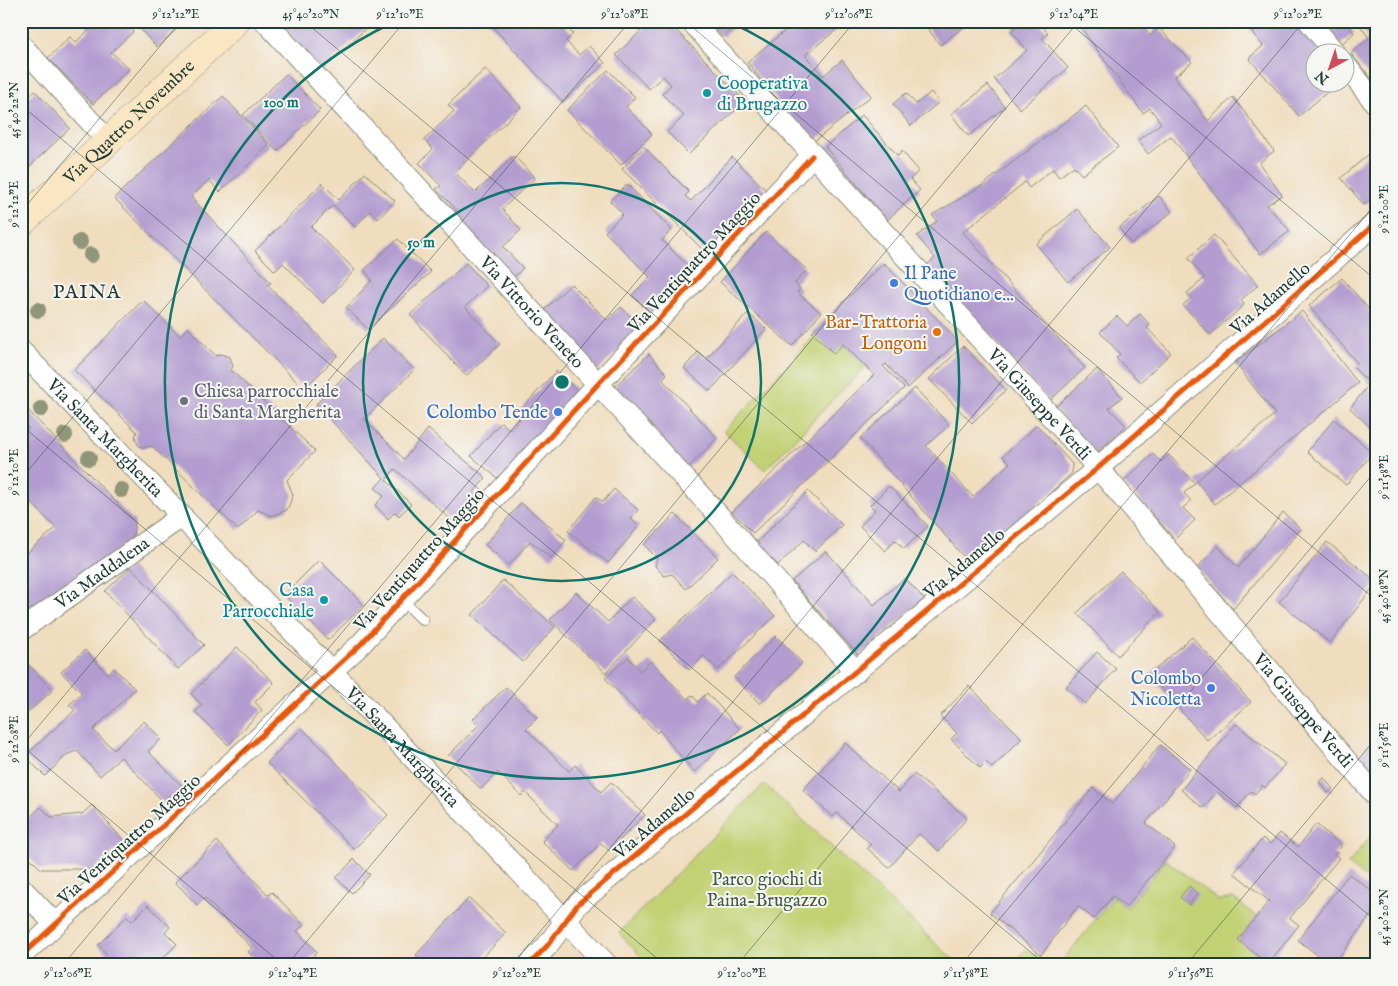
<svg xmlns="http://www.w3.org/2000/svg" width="1398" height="986" viewBox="0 0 1398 986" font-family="'IM FELL English',serif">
	<rect width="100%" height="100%" fill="#f6f6f2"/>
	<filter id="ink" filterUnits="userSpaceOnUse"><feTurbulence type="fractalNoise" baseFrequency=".02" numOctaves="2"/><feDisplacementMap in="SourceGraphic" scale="10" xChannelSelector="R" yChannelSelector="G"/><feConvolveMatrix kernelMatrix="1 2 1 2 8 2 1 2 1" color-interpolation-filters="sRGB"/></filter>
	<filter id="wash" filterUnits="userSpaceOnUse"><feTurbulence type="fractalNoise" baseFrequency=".0096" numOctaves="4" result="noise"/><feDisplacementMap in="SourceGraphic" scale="20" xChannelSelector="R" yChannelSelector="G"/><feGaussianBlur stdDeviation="1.12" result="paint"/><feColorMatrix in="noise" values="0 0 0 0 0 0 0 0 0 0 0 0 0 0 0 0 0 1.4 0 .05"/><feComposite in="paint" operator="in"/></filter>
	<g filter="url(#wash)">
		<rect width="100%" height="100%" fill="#f0ddbe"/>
		<path fill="#c9bfd7" d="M1377,732V777L1359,756Z"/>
		<path fill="#c2d173" stroke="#708754" d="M816,335L834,353L843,344L866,366L765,470L724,431Z
			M764,784L959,965H649L619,933Z
			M1372,835L1377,840V887L1348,864Z
			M1166,860L1219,901L1233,898L1257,917L1267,965H1059L1114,897L1127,908Z
			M1026,949L1046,965H1013Z"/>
		<g id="blocks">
			<path fill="#b39dd0" d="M82,21H124L133,32L111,52L129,69L93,104L48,58L70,37L76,42L90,29Z
				M133,21H186L157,47Z
				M292,21H374L320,71L282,30Z
				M487,21H560L573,34L566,41L579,55L589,46L605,63L563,102Z
				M651,21H667L745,101L689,154L667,132L684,116L662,94L671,85L663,76L649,89L616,55Z
				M708,21H740L723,37Z
				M797,21H847L805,55L823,76L842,60L871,96L812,143L747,62Z
				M922,21H963L966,25L940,45Z
				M1022,21H1038L1048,33L1042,38L1068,68L1020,109L994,79L1027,50L1011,31Z
				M1076,21H1140L1150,36L1158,27L1192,62L1174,77L1208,121L1233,97L1274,151L1259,163L1282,195L1267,205L1290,231L1260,254L1171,136L1148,154L1138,140L1161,123L1150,108L1143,113Z
				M1243,21H1300L1326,52H1316V82H1339L1299,116L1249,58L1263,46Z
				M1320,21H1345L1354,33L1340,45Z
				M1357,21H1377V85L1351,54L1369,38Z
				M485,69L521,107L455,172L475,193L514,156L535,178L502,209L521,230L503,247L523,268L512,279L452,216L457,210L436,189L441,186L419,163L433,149L424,140L454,111L448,105Z
				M608,70L635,97L626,107L652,134L621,165L567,110Z
				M286,74L320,110L277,151L243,115Z
				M988,85L1005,107L968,136L951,114Z
				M35,91L70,128L22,174L21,104Z
				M931,92L939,102L911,126L893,104L906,93L916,104Z
				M223,96L269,145L220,192L209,180L191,197L271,283L267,285L338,355L304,389L114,198Z
				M1086,106L1118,147L1082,175L1074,166L1059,177L1053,169L1029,188L1025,182L963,232L1085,368L1049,401L927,265L935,258L917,236L937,221L932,215L983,185Z
				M862,115L898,156L902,151L919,171L910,179L920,190L887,220L825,147Z
				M644,147L689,192L685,196L691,201L732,157L766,190L706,253L622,169Z
				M1377,147V194L1364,205L1341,178Z
				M365,173L395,201L378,219L370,211L355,227L333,205L311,227L355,270L323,303L283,263L275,271L255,251L322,183L339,200Z
				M627,184L672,230L662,240L693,271L650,313L632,295L650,277L605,232L623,214L610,201Z
				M1159,196L1172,212L1131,244L1119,228Z
				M1077,209L1110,247L1068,282L1036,244Z
				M766,232L807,270L795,283L800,289L797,292L821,313L792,346L720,282Z
				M1214,235L1258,285L1241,300L1244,305L1210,335L1183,305L1191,298L1187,293L1205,278L1188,258Z
				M398,239L431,272L368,329L346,308L372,280L364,270Z
				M466,263L487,286L465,307L500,344L466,376L410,315Z
				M884,263L958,341L908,388L886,364L883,366L904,388L753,533L732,512L874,375L843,344L834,354L812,332Z
				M1342,278L1377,319V391L1354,368L1358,364L1309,306Z
				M571,284L607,320L621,307L642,327L595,373L539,315Z
				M143,300L180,336L188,328L216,356L221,354L230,357L233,366L231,370L315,451L287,480L293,495L287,510L272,516L258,510L238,530L152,446L143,448L138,445L135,436L137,432L74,370Z
				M1302,311L1358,383L1215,504L1196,481L1275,414L1235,363Z
				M748,313L766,329L710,391L684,368L698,352L706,359Z
				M1140,314L1150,325L1147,328L1171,353L1140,382L1116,358L1120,354L1100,332L1117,316L1127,326Z
				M383,338L414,370L364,419L404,459L428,429L486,478L474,492L481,498L458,526L395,469L386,480L411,504L399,516L395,512L388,519L375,505L384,496L375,488L384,478L316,404Z
				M963,346L1006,390L972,423L929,379Z
				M649,354L667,374L662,379L717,438L687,469L609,392Z
				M1097,369L1122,397L1109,408L1126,426L1095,454L1054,408Z
				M556,371L577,390L575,401L502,482L471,456L501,422L510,430L520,419L516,415Z
				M1367,387L1377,399V434L1350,408Z
				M915,388L949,425L926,446L973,497L1010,463L1003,456L1037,425L1072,464V473L971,565L860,438Z
				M21,403L135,522L132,542L21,616V558L56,528L21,492V436L29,429L21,421Z
				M1334,419L1373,453L1346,485L1307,452Z
				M1153,454L1161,462L1169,455L1195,483L1184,493L1191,501L1183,508L1195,520L1175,539L1123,482Z
				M889,486L928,526L904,549L895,540L885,551L860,526L875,510L870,505Z
				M614,489L638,510L631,519L639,526L608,563L568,531L596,497L603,502Z
				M808,491L842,525L815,551L804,540L778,565L756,543Z
				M521,503L566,540L551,558L530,541L509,565L485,545Z
				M1283,512L1301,529L1233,609L1197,568L1218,546L1238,568Z
				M675,514L718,558L686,589L672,574L664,576L655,566L657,558L644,545Z
				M1327,542L1377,582L1330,643L1279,602Z
				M826,551L874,605L905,578L924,599L859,656L792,581Z
				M319,560L364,605L328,640L284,595Z
				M131,567L204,645L178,669L105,591Z
				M1121,571L1160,612L1118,656L1077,613Z
				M732,572L775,616L718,670L704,656L689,670L660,641Z
				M503,580L555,627L523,662L472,615Z
				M576,592L608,622L632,597L656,619L606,673L550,620Z
				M776,636L802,663L760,704L734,677Z
				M1192,637L1251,702L1208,741L1149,675Z
				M237,647L274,683L255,702L262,710L228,745L195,712L202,705L191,694Z
				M85,650L108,674L114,668L135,689L93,730L114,750L144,721L161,739L148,751L187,791L169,808L121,757L100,776L77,751L68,754L45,776L25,756L75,710L69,705L82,693L61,672Z
				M1097,652L1116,669L1085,704L1066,687Z
				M21,657L53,690L21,718Z
				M628,657L640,671L651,661L687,699L692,695L698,702L707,693L740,729L694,772L659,730L657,733L605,678Z
				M969,686L1022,738L992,768L986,762L980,768L951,739L957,733L940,716Z
				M506,687L537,718L526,729L569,771L575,765L601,792L611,782L645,815L609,851L601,843L573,871L542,841L558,825L525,792L521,796L498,772L481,789L448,756L479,725L473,719Z
				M1236,724L1285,764L1265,788L1262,785L1255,794L1251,791L1237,808L1217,792L1203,808L1181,790Z
				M302,728L388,815L354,849L267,763Z
				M845,743L899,792L914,774L967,818L939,851L919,834L889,868L867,848L871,844L837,813L833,817L803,790Z
				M1160,745L1190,769L1146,823L1175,847L1126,907L1113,896L1094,919L1078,906L1041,955L990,913L1093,788L1112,804Z
				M1324,778L1333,789L1328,793L1319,782Z
				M92,805L125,842L94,869H41L21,849V826L41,807L51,817L82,814Z
				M1316,824L1342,846L1334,854L1339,858L1290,918L1299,925L1268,964L1238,940L1269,901L1234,873L1263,838L1270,844L1280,833L1298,847Z
				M217,841L268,895L272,892L304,925L297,931L317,952L303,965H260L248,952L252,948L205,898L197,905L175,882Z
				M354,859L370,875L352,893L336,878Z
				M1349,874L1377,895V907L1333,965H1330L1298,940Z
				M1189,886L1198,894L1189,905L1180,897Z
				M469,898L506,933L478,962L481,965H427L416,955Z
				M148,905L170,927L165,932L177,944L162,959L168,965H118L98,945L127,916L132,921Z"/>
		</g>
	</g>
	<g filter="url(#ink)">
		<use href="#blocks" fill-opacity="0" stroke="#888d79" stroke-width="1"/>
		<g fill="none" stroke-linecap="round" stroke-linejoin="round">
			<defs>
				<path id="lane" d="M401,599L423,620"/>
				<g id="street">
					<path id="s1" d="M265,21L720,517L856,672"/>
					<path id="s2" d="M691,21L1098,468L1377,797"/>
					<path d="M1309,21L1334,52"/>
					<path d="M21,45L108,141"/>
					<path d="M1346,66L1377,105"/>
					<path id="s3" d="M21,351L168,502"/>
					<path id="s4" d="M174,509L360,701L607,965"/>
					<path id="s5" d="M21,630L182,516"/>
					<path d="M21,888L55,924"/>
					<path d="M21,956L360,645L598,384L812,156"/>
					<path d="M529,965L547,946L578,904L1098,468L1377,222"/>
				</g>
				<g id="secondary">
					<path id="s6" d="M21,223L236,21"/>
				</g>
			</defs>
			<use href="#lane" stroke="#888d79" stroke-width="12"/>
			<use href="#street" stroke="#888d79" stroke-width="23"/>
			<use href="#secondary" stroke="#888d79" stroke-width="29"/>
			<use href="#lane" stroke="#fff" stroke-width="10"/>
			<use href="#street" stroke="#fff" stroke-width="21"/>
			<use href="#secondary" stroke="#fbe6c4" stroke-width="28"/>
			<defs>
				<path id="cycleway" d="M21,956L360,645L598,384L812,156
					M529,965L547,946L578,904L1098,468L1377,222"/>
			</defs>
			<use href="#cycleway" stroke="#f6f6f2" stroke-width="8"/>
			<use href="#cycleway" stroke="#e8590c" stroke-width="5"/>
		</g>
		<g fill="#8f9679">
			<circle cx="80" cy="242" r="8"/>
			<circle cx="91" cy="255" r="8"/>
			<circle cx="38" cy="310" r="8"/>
			<circle cx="41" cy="409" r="8"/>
			<circle cx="65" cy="435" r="8"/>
			<circle cx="89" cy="458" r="8"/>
			<circle cx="121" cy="490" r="8"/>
		</g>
	</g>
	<path fill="none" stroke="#1f3d34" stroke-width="1" stroke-opacity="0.45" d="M304,21L1377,922M685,21L1377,601M1067,21L1377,281M21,105L1046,965M21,212L181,21M21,425L665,965M21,479L405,21M21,745L283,965M21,747L630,21M63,965L855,21M287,965L1079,21M512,965L1304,21M737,965L1377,202M961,965L1377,469M1186,965L1377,737"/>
	<g fill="none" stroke="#0f766e" stroke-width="2.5">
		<circle cx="562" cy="382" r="199"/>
		<path d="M730 22A397 397 0 1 1 394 22"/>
	</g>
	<g fill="#0f9aa8" stroke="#f6f6f2" stroke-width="2">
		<circle cx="707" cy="93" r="5"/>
		<circle cx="324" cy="600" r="5"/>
	</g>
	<g fill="#3f7fe0" stroke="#f6f6f2" stroke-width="2">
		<circle cx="894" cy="283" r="5"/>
		<circle cx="558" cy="412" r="5"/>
		<circle cx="1211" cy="688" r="5"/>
	</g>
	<circle fill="#e8710a" stroke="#f6f6f2" stroke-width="2" cx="937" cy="332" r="5"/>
	<circle fill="#6b7280" stroke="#f6f6f2" stroke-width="2" cx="184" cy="401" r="5"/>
	<g text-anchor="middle" stroke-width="4" stroke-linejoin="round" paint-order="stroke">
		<g font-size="18" fill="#0d838f" stroke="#f6f6f2" text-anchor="start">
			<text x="717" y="89">Cooperativa<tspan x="717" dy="21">di Brugazzo</tspan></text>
			<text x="314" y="596" text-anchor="end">Casa<tspan x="314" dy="21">Parrocchiale</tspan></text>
		</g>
		<g font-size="18" fill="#1f3d34" stroke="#f6f6f2">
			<text dy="6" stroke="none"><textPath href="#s6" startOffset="148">Via Quattro Novembre</textPath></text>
			<text transform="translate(694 262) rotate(-47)" y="6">Via Ventiquattro Maggio</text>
			<text transform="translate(1270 298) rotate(-41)" y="6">Via Adamello</text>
			<text dy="6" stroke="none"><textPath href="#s1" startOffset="395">Via Vittorio Veneto</textPath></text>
			<text dy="6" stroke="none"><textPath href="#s2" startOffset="518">Via Giuseppe Verdi</textPath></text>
			<text dy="6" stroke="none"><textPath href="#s3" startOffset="121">Via Santa Margherita</textPath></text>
			<text transform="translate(419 559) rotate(-48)" y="6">Via Ventiquattro Maggio</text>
			<text transform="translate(964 563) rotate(-40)" y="6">Via Adamello</text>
			<text dy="6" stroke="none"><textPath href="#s5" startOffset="99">Via Maddalena</textPath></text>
			<text dy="6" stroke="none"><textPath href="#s2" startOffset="922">Via Giuseppe Verdi</textPath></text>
			<text dy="6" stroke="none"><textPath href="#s4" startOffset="330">Via Santa Margherita</textPath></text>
			<text transform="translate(654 823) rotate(-40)" y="6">Via Adamello</text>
			<text transform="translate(129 839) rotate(-42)" y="6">Via Ventiquattro Maggio</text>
		</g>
		<g font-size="18" fill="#366cbe" stroke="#f6f6f2" text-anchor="end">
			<text x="904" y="279" text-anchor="start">Il Pane<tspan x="904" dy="21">Quotidiano e...</tspan></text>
			<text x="548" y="418">Colombo Tende</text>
			<text x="1201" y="684">Colombo<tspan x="1201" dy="21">Nicoletta</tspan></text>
		</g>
		<g font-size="18" fill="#c56008" stroke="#f6f6f2" text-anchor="end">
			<text x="927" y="328">Bar-Trattoria<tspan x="927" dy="21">Longoni</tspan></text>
		</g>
		<g font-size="18" fill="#5b616d" stroke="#f6f6f2" text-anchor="start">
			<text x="194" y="397">Chiesa parrocchiale<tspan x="194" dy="21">di Santa Margherita</tspan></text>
		</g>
		<g font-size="18" fill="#405b41" stroke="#f6f6f2">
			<text x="767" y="885">Parco giochi di<tspan x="767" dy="21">Paina-Brugazzo</tspan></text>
		</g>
		<g font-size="20" letter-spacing="1" fill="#1f3d34" stroke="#f6f6f2">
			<text x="87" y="298">PAINA</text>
		</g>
	</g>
	<circle cx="562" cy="382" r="8" fill="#0f766e" stroke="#f6f6f2" stroke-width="2.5"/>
	<g font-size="15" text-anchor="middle" font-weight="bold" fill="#0f766e" stroke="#f6f6f2" stroke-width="4" stroke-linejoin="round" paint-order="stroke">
		<text x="281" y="107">100 m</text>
		<text x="421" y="247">50 m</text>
	</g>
	<rect width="1398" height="986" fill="none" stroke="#f6f6f2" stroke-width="55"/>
	<g transform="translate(1330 68) rotate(220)"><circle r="24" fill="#f6f6f2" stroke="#a0aca6"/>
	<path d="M0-4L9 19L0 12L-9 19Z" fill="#d1495b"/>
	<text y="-8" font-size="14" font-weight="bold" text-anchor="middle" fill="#1f3d34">N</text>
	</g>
	<rect x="28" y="28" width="1342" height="930" fill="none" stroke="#1f3d34" stroke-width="2"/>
	<g font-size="12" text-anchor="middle" fill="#1f3d34">
		<text x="176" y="18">9°12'12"E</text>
		<text x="311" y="18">45°40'20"N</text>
		<text x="400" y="18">9°12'10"E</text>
		<text x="625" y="18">9°12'08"E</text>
		<text x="849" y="18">9°12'06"E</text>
		<text x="1074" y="18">9°12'04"E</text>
		<text x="1298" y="18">9°12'02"E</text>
		<text transform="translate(14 110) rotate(-90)" y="4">45°40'22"N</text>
		<text transform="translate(14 204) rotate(-90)" y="4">9°12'12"E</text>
		<text transform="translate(1384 209) rotate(-90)" y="4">9°12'00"E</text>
		<text transform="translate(14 472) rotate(-90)" y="4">9°12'10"E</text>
		<text transform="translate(1384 477) rotate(-90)" y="4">9°11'58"E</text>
		<text transform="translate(1384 596) rotate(-90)" y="4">45°40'18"N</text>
		<text transform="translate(14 739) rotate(-90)" y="4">9°12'08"E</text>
		<text transform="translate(1384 745) rotate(-90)" y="4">9°11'56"E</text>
		<text transform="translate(1384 917) rotate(-90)" y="4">45°40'20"N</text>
		<text x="68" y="977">9°12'06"E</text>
		<text x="293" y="977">9°12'04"E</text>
		<text x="517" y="977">9°12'02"E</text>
		<text x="742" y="977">9°12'00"E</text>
		<text x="966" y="977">9°11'58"E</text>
		<text x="1191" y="977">9°11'56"E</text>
	</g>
</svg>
